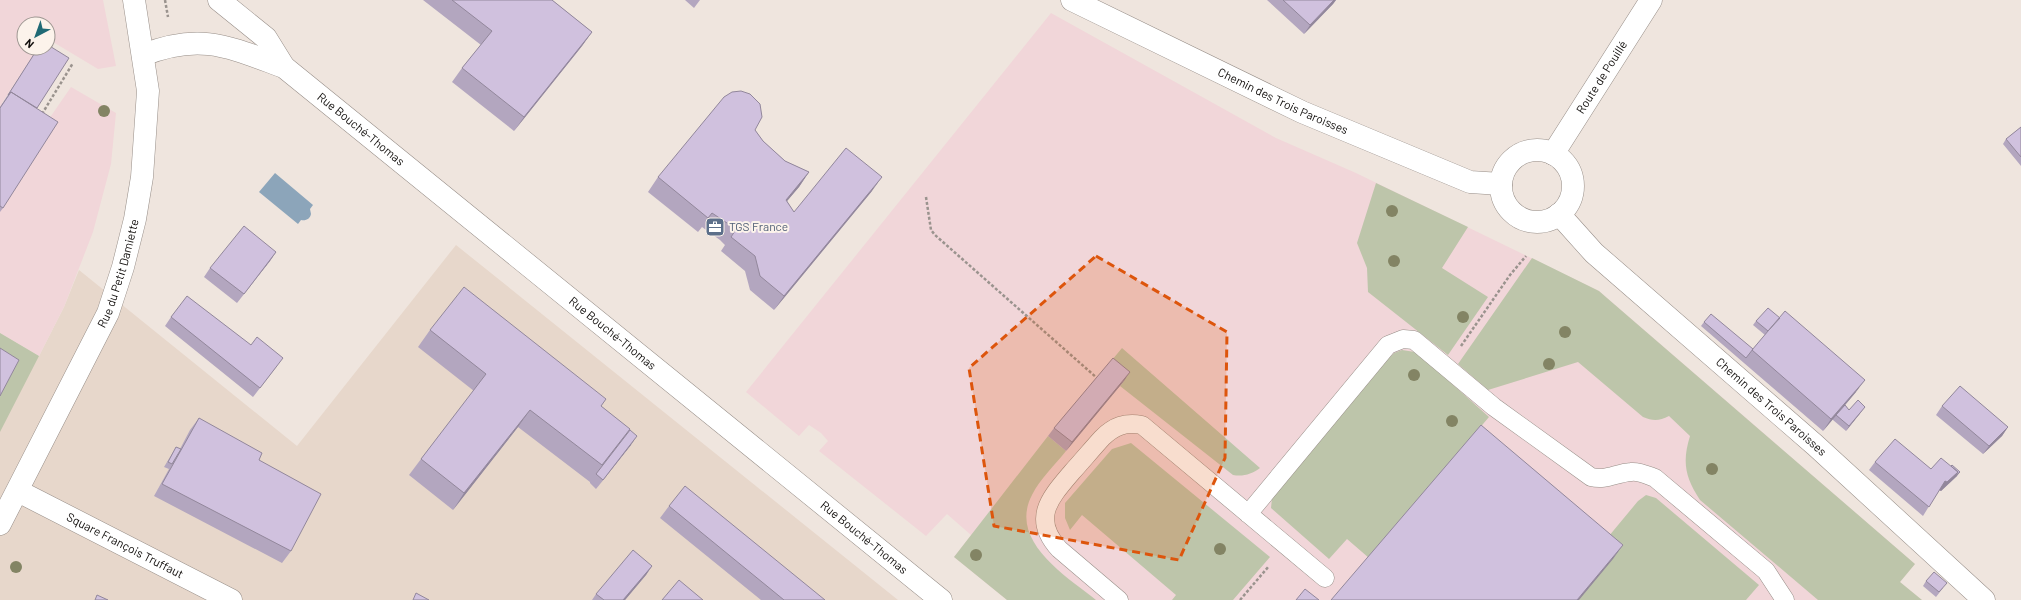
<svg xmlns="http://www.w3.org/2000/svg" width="2021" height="600" viewBox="0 0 2021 600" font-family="Barlow,sans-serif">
	<rect width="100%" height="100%" fill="#efe5de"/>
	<path fill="#e7d7cb" d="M456,245L898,600H0V333L39,356L64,307L79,270L297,446Z"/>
	<path fill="#f1d6d9" d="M0,0H103L116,66L98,69L48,39V24H24V48H38L2,103L42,129L71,87L116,113L111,164L93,232L64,307L39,356L0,333Z
		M1051,13L1276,138L1356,173L1599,291L1915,564L1900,582L1922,600H1007L954,557L971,535L947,514L926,536L819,451L828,441L821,433L809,425L799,436L746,392Z"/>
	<path fill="#bdc5aa" d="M1376,183L1468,227L1442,268L1488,297L1448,355L1368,292L1367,268L1357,243Z
		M1532,258L1599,291L1607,298L1915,564L1900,582L1922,600H1818L1700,500C1685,477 1682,462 1690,436L1669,416C1659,421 1653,421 1643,417L1578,362L1488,390L1458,364Z
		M0,333L39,356L0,432Z
		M1122,348L1260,468C1252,474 1243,477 1233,475L1120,386L1124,381L1107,366Z
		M1402,350L1415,352L1421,356L1489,417L1369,558L1347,539L1329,559L1271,508L1272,498L1388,359L1394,353Z
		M1048,436L1066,451C1055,465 1040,479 1032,495C1008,541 1066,576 1096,600H1007L954,557Z
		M1131,443L1270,557L1233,600H1172L1176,595L1082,515L1070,530L1065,518V503L1112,449Z
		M1646,495L1656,498L1759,585L1746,600H1579L1599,548L1638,501Z"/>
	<path fill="#8ca5ba" d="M275,173L313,205L310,209L311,214C310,219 306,221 301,220L298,224L259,192Z"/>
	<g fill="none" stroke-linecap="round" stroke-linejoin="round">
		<defs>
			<path id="service" d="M1248,514L1388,345L1403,339L1414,340L1494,407L1591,477C1606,481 1616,473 1631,472C1639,471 1647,475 1655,478L1766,571L1785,600
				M1119,600L1059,549C1031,518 1050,498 1072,472C1082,461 1092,449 1102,438C1114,426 1125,422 1142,425L1325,578"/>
			<g id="minor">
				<path d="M219,0L266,38L284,67"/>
				<path id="s1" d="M1072,0L1302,112L1470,182L1501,184"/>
				<path id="s2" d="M143,55C201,32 229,47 284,67L941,600"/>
				<circle cx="1537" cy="186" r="36"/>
				<path id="s3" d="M1553,154L1651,0"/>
				<path id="s4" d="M1559,214L1594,253L1815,445L1984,600"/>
				<path id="s5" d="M18,491L231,600"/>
				<path id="s6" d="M0,524L108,313L123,267L135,219L142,177L148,91L134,0"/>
			</g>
		</defs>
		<use href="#service" stroke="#978e88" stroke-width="19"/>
		<use href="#minor" stroke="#978e88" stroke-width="23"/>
		<path stroke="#9a938e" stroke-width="2.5" stroke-dasharray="3 2" stroke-linecap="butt" d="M165,0L168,17
			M42,114L73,63
			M926,197L931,230L935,235L1097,378
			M1461,346L1510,275L1526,256
			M1240,600L1269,566"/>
		<use href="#service" stroke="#fff" stroke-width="18"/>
		<use href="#minor" stroke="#fff" stroke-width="22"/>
	</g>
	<g fill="#838464">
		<circle cx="104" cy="111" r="6"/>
		<circle cx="1392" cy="211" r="6"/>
		<circle cx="1394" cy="261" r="6"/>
		<circle cx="1463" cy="317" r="6"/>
		<circle cx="1565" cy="332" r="6"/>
		<circle cx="1549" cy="364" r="6"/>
		<circle cx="1414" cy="375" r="6"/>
		<circle cx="1452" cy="421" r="6"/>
		<circle cx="1712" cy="469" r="6"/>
		<circle cx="1220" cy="549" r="6"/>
		<circle cx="976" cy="555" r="6"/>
		<circle cx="16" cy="567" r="6"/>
	</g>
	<path fill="#b3a6bf" d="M423,0H552L592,32L582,46L514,131L452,82L462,68L481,45Z
		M685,0H700L694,8Z
		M1267,0H1336L1333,4L1304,34Z
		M38,48H48L37,108L3,208L0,212V107Z
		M2021,127V166L2003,144L2006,139Z
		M755,130L763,141L785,161L809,172L799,187L787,201L794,212L872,191L774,310L750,290L745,271L721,251L725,245L720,240L702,227L698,232L648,192L658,177Z
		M276,252L270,261L237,303L204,277L210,268Z
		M171,317L277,366L253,397L165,326Z
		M1756,321L1856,392L1845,405L1849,410L1862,411L1846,431L1833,420V419L1823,431L1701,326L1704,322L1753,349L1765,335L1753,325Z
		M430,330L606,399L601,406L630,430L631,445L596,489L590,483V482L518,427L453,510L409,475L421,459L474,391L418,347Z
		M1124,381L1066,451L1048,436L1054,428Z
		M1942,406L2008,427L2002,436L1983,454L1936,415Z
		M199,418L259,460L291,551L282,563L154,496L169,469L164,467L176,447L180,449L190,430Z
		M1875,462L1931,469L1957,476L1941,491L1939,490L1923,516L1869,470Z
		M669,506L825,600H761L660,518Z
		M652,566L646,575L625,600H592L596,594Z
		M1926,581L1943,588L1936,597L1923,586Z"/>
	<path fill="#92879b" d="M1334,0H1336L1333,4L1304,34L1310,25Z
		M592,32L582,46L514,131L524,117Z
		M809,172L799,187L776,214L786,200Z
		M882,177L872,191L774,310L784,296Z
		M276,252L270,261L237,303L244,294Z
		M1130,372L1124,381L1066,451L1072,442Z
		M1865,380L1856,392L1823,431L1831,419Z
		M1865,407L1862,411L1846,431L1849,426Z
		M530,410L518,427L453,510L464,493Z
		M2008,427L2002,436L1983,454L1989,446Z
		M637,436L631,445L596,489L603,480Z
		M1958,472H1960L1957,476L1941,491L1939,490L1945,481Z
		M1623,545L1613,559L1579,600H1577Z
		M652,566L646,575L625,600H623Z"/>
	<path fill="#d0c1de" stroke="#92879b" d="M452,0H552L592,32L524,117L462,68L492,31Z
		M1283,0H1334L1310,25Z
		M48,45L69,58L37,108L11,92L8,95L38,48H48Z
		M741,91L750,94L760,104L762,117L755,130L763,141L785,161L809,172L786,200L794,212L846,148L882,177L784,296L760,276L755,256L731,237L735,231L730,225L712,213L708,218L658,177L724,97L732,92Z
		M11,92L58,122L3,208L0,206V108Z
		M2021,127V157L2006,139Z
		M244,226L276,252L244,294L210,268Z
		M464,287L606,399L601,406L630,429L602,465L530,410L464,493L421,459L486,374L430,330Z
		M187,296L251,345L257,337L283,358L260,388L171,317Z
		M1768,308L1780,318L1768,331L1756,321Z
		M1785,311L1865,380L1831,419L1752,350Z
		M1711,314L1753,349L1746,358L1704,322Z
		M0,348L19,360L0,396Z
		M1113,358L1130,372L1072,442L1054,428Z
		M1960,386L2008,427L1989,446L1942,406Z
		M1858,400L1865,407L1849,426L1836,415L1845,405L1849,410Z
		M199,418L262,453L259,460L321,494L291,551L162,484Z
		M1481,425L1623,545L1577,600H1331Z
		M630,430L637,436L603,480L596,474Z
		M1895,439L1931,469L1941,458L1958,472L1947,482L1945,481L1929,507L1875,462Z
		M176,447L181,449L172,464L168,462Z
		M1952,465L1960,472L1955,476L1958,472L1951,466Z
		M685,486L825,600H784L669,506Z
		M633,550L652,566L623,600H604L596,594Z
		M1934,572L1947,583L1939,592L1926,581Z
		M679,580L703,600H662Z
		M1305,589L1319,600H1296Z
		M416,593L429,600H413Z
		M97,595L108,600H95Z"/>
	<path fill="#dd550c" fill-opacity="0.2" stroke="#dd550c" stroke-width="3" stroke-dasharray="8 5" stroke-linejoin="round" d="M1096,256L1227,332L1225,458L1179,560L994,526L969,368Z"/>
	<defs>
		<symbol id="office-square" viewBox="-11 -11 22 22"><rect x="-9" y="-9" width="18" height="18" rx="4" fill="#5c6f8a" stroke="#fcf3eb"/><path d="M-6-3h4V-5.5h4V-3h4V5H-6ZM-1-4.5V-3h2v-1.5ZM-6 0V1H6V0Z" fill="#fff"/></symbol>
	</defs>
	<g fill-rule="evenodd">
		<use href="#office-square" x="704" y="216" width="22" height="22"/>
	</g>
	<g text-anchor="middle" stroke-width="4" stroke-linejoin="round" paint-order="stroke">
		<g font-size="12" fill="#110e0c" stroke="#fcf3eb">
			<text dy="4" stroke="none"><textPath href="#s3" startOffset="91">Route de Pouillé</textPath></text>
			<text dy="4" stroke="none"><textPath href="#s1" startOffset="234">Chemin des Trois Paroisses</textPath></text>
			<text dy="4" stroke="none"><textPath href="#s2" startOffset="245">Rue Bouché-Thomas</textPath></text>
			<text dy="4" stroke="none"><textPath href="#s6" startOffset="278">Rue du Petit Damiette</textPath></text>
			<text dy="4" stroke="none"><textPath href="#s2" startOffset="569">Rue Bouché-Thomas</textPath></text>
			<text dy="4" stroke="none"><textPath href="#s4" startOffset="287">Chemin des Trois Paroisses</textPath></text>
			<text dy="4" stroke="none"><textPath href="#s2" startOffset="893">Rue Bouché-Thomas</textPath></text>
			<text dy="4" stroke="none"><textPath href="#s5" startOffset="120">Square François Truffaut</textPath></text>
		</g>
		<g font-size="12" fill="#4e5e75" stroke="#fcf3eb" text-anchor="start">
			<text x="729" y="231">TGS France</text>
		</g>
	</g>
	<g transform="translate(36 36) rotate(221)"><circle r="19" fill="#fcf3eb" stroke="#9e9792"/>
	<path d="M0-3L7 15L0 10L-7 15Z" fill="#206a75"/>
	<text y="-6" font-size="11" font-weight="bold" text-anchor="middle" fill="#110e0c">N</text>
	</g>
</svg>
